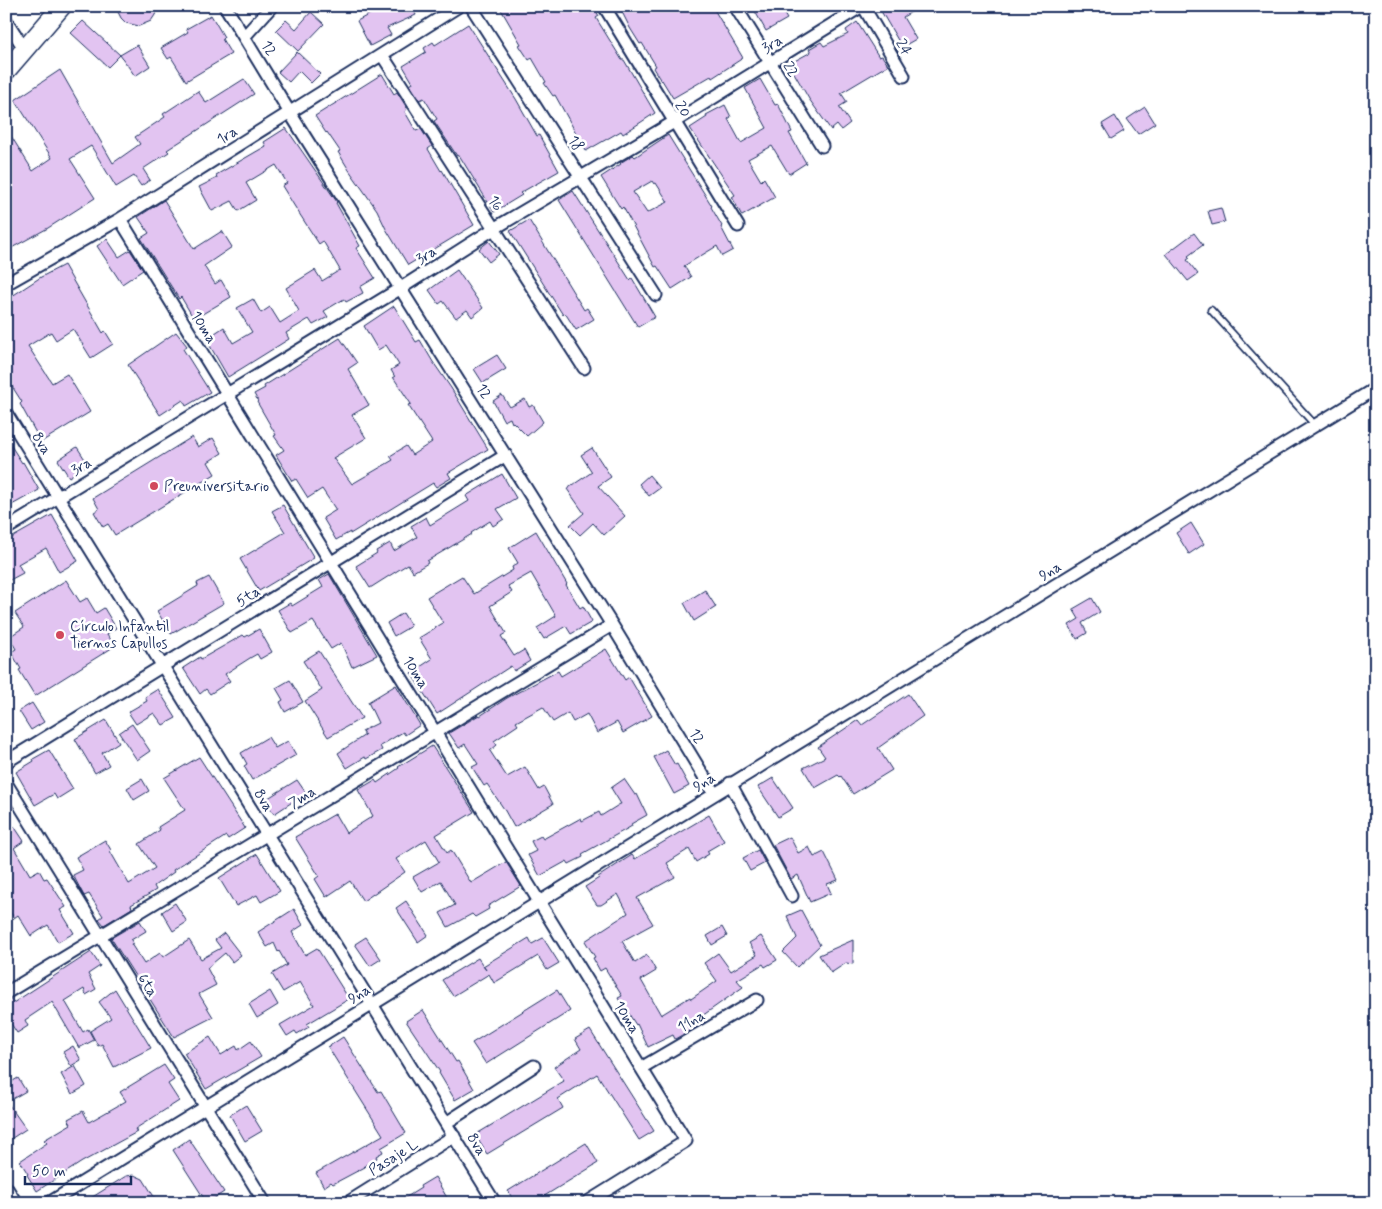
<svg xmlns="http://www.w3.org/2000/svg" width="1382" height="1209" viewBox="0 0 1382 1209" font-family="Mynerve,sans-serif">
	<rect width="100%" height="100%" fill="#fff"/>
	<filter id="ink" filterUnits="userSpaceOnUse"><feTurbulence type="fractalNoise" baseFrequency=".02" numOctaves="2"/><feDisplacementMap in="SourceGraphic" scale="10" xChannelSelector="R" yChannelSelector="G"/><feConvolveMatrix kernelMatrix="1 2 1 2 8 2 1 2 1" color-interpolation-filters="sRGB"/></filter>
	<g filter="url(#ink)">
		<path fill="#e2c4f1" stroke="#1b2f5e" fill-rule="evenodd" d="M115,6H158L155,15L151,21L139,26L126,23L121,18Z
			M385,6H412L416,15L387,28L391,35L370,46L357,21Z
			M499,6H593L599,16L596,18L622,60H624L655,113L623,134L621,131L586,151L555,95L553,96L544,83L546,82L532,58L529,60L519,45L521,44Z
			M619,6H712L743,58L712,78L711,76L673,98L662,80L661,81L653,68L656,66L642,43L640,44L630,28Z
			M752,6H779L787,19L766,31Z
			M878,6H921L903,17L916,39L902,47Z
			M311,12L324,24L298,51L276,30L286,20L296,29Z
			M211,15L224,37L222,39L231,54L186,81L171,57L168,59L161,48L188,32L186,29Z
			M83,21L120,55L108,67L71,33Z
			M857,22L879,57L882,56L888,65L841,93L847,102L839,107L850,123L841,130L837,125L831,130L809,99L789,64L811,52L809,49L821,42L824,46L848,34L846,30Z
			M468,24L516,99L537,136L539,135L559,171L520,193L522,195L494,212L459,155L457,156L434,121L437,119L424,98L420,100L410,85L413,83L403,66L426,52L424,48L433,42L435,45Z
			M137,45L150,66L135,76L120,55Z
			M297,52L320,74L311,83L299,71L289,82L278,72Z
			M60,70L113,163L140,144L135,137L165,117L163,114L198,91L206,103L244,79L254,94L167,150L169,152L143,169L150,180L141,186L134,176L116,187L91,146L70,159L95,198L48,228L6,251V128L33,171L52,158L15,100Z
			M382,74L394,94L397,92L407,108L405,112L416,131L421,129L432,146L428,149L441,171L442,170L474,225L408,265L386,229L377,210L349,170L338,152L340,151L327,132L326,133L315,116Z
			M760,79L775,105L778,104L792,132L789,133L806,163L789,174L772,146L748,159L761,181L764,178L775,197L742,216L732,197L735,195L690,128L707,117L706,115L725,105L731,117L728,119L741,143L767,128L745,88Z
			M1145,107L1155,123L1138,134L1127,119Z
			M1115,116L1124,131L1111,139L1102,124Z
			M286,128L337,202L336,203L360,246L356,248L375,278L360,287L363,293L346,302L344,299L324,311L328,317L313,325L309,319L286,333L289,339L228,377L206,339L224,327L233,343L252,332L237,308L253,299L261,313L270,307L280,323L299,311L286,288L315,270L322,281L340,270L323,241L319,244L295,207L282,186L287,183L276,165L246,183L256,200L238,211L232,201L212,211L199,187L217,178L216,175L266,146L264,142Z
			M668,135L712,206L711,207L722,226L721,227L733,250L722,256L717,246L684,266L691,277L672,289L657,266L655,267L623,207L621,209L601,177L621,164L620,163L633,155L635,157ZM652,181L654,184L656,183L668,202L647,213L633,192Z
			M573,191L630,280L632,278L655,317L638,327L559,200Z
			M164,200L194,249L222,231L232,247L204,266L215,284L221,280L231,297L194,319L181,297L179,299L141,238L149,233L138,217Z
			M1221,208L1225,222L1212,225L1208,211Z
			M529,220L584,310L587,308L594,319L576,330L565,313L563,315L510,231Z
			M1194,233L1203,245L1188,256L1190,258L1187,260L1198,274L1188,281L1166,254Z
			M107,239L119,257L130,250L143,270L122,284L97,246Z
			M489,241L499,254L489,262L479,249Z
			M64,265L103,333L105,331L113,344L91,358L73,329L56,340L51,332L28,346L52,383L67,374L90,412L41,442L20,404L22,402L6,377V300L41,277Z
			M457,270L483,308L472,317L467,310L456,318L443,301L439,304L429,290Z
			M394,306L416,342L420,340L433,362L451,388L488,449L448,473L451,478L436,487L433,483L350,534V532L336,540L323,518L336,510L322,489L308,498L296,479L292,481L276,455L284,450L274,436L276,435L257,402L258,401L254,394L265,388L264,386L340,338L357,363L348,369L369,405L352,415L366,438L333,458L352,484L393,460L390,456L406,446L412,455L432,442L408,405L411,404L393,377H395L391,370L399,365L386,345L378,350L364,326Z
			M176,332L187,346L183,349L210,392L186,406L183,400L160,415L128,365Z
			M497,355L506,369L483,383L474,369Z
			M502,395L510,407L525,399L529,407L533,405L543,422L527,436L513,422L512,423L510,418L504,421L493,401Z
			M192,437L198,447L213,438L222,453L208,462L215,474L115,535L108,524L103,527L94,512L99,509L93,498Z
			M6,438L22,463L23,462L39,490L10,506L6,500Z
			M77,447L88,464L69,477L58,460Z
			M592,448L611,477L598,486L625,516L604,535L593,523L580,535L570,525L584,513L567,489L592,472L581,455Z
			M502,474L516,498L497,509L504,519L493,526L490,521L471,533L472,534L427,561L428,563L413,572L408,564L370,588L356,566L377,553L376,551L390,543L394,551L417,537L411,526L426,517L430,525L469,501L466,496Z
			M649,475L660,488L649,496L639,484Z
			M283,505L314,558L259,591L240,559L285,532L272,511Z
			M52,515L78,561L59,572L46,548L18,564L23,573L6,582V541Z
			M1191,523L1204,544L1189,554L1176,533Z
			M536,531L567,584L566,585L580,608L583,606L592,622L571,634L566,626L544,639L537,628L556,616L531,573L508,586L512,592L490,606L506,633L501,636L514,656L524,650L530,661L514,671L511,666L437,714L411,673L432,659L419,638L443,623L427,597L462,576L474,594L513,570L512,567L518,563L509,548Z
			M329,574L377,655L352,667L341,643L331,649L313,621L292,633L278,610L290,603L292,606L323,587L319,580Z
			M209,577L224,603L171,634L157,611L198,586L197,583Z
			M66,580L80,602L87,598L96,613L104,608L116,628L107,634L115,646L35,696L19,670L21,669L11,652L16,649L9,637L24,627L15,613Z
			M705,590L716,607L694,621L684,603Z
			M1092,598L1100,612L1082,623L1087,633L1077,639L1069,625L1079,619L1073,609Z
			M403,613L411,626L394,636L387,623Z
			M259,629L272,652L260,659L257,654L250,658L225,674L230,681L210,694L206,689L200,694L183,668L200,657L201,659L243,635L245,637Z
			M606,649L625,680L629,677L652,716L623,733L617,722L597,733L587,714L573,722L568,713L553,722L543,707L516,722L518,725L494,741L497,745L490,751L507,777L525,767L539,790L544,787L553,804L514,827L504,809L487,784L484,786L472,767L478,764L465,744L459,748L449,733L479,715L480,716L507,698L558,671L561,676Z
			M319,651L362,718L328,737L305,701L322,690L303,661Z
			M290,680L303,702L285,712L280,702L283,700L276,688Z
			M396,685L420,725L405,735L403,732L380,746L382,750L366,759L365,757L347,768L338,753L365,735L362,731L378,723L368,702Z
			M158,689L176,718L163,725L154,713L136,724L128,712L147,701L145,697Z
			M908,694L923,716L878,748L892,770L853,794L841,776L840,777L838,775L815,788L803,768L825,757L818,747L858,720L862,725Z
			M32,703L44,722L31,730L19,711Z
			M106,720L119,742L102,753L109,765L95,773L75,739Z
			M132,724L150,751L137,760L119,733Z
			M268,737L275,748L288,741L296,755L252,780L244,766L247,764L241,753Z
			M432,746L474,812L436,835L447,853L451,850L471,883L506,862L521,886L488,906L489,909L475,917L472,914L448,927L440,913L455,905L441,881L422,892L413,877L439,862L426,840L396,859L405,872L363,901L350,881L326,897L315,879L319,876L295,837L335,814L346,833L373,816L358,790L375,780L377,783L399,768L398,767Z
			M49,750L73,789L57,799L54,794L35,805L16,772L34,761L33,759Z
			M666,750L675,765L677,764L689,786L674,794L654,757Z
			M199,757L245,828L228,839L226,836L173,870L174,872L154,886L156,890L131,905L132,908L104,925L99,919L103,916L89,894L84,896L73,875L83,870L76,857L105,840L111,850L110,851L129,884L155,868L139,844L160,830L158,827L185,810L164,778Z
			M773,778L793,808L778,817L758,787Z
			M142,779L149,791L134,800L127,788Z
			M624,779L635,795L637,794L647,815L631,824L632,826L582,854L583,857L569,864L567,861L540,876L528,855L536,851L531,841L541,836L543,839L581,818L582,821L599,812L601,816L620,804H621L611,788Z
			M297,780L306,793L274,814L265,800Z
			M709,815L724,841L707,851L709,854L696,862L689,849L667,863L675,877L637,898L653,924L622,941L635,963L647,955L656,971L641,980L661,1015L690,997L691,999L717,981L704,963L718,953L731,971L757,955L749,943L761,936L777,960L765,967L763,964L737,980L743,987L702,1016L705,1022L675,1039L673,1035L648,1047L637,1024L636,1025L627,1011L626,1012L618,998L622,996L605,968L600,971L593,958L595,957L585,941L628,913L618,894L601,905H597L585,887L599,878L598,877L632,855L635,859Z
			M14,826L24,841L14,848L30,875L39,870L44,879L47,878L66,907L60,910L74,933L58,942L48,925L31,936L18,915L14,918L6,905V832Z
			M790,837L798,853L809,847L814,857L824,852L838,880L827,884L831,893L810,902L798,875L791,879L773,845Z
			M758,850L765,863L750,871L743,858Z
			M257,854L280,891L261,902L257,895L236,906L219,878Z
			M406,901L428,935L418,942L396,908Z
			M175,903L187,922L173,931L162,912Z
			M294,909L303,925L292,932L305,955L317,948L349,999L307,1024L309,1027L297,1034L295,1031L287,1036L280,1025L314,1005L300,982L283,992L272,974L287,965L279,951L278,952L274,943L267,947L258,932Z
			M801,910L820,945L797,967L783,952L797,938L787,916Z
			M140,921L146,931L131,940L133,943L131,944L144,964L160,953L163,957L189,940L201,959L221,948L215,940L224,933L241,955L232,962L225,953L207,968L216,985L199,994L213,1017L174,1037L111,938Z
			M722,927L727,936L712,945L707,936Z
			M366,937L381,959L370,966L355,944Z
			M529,938L532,944L543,938L559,963L547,970L538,956L494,983L489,974L453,996L442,980L478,958L486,970L483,966Z
			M853,940V964L846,963L831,973L819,955Z
			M91,952L100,966L88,974L96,989L86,995L84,989L65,1001L83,1032L88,1029L94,1040L79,1048L52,1002L25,1020L28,1026L17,1033L6,1016V1000L11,999L13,1003Z
			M115,989L151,1048L114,1067L102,1044L98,1046L90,1031L111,1018L99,1002Z
			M557,990L570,1011L486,1064L472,1043Z
			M270,991L278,1005L257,1018L249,1004Z
			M423,1010L456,1062L458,1061L474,1089L455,1100L439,1073L440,1072L406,1021Z
			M590,1030L654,1131L639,1140L597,1074L558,1099L563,1108L487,1154L475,1135L564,1081L554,1067L581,1049L575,1039Z
			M210,1037L221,1055L236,1046L238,1050L251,1041L261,1057L206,1089L184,1053Z
			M343,1037L378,1092L381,1091L406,1133L381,1148L383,1152L376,1156L377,1158L364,1166L365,1167L333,1184L331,1182L324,1187L316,1173L383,1135L328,1047Z
			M73,1046L81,1060L71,1066L63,1052Z
			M164,1065L174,1080L168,1084L179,1101L135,1129L137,1132L82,1162L37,1191L27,1175L28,1174L20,1161L47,1143L44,1140L71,1124L68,1119L83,1111L89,1122L126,1101L120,1092Z
			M75,1066L86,1086L72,1094L61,1074Z
			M18,1078L26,1091L7,1102L26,1129L6,1142V1085Z
			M246,1105L262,1131L245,1141L230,1115Z
			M189,1139L224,1192L207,1203L173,1150Z
			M586,1143L598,1163L533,1203H515L508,1191Z
			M134,1175L143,1179L158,1203H133L130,1198L121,1203H83L126,1176Z
			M435,1177L450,1203H397L421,1188L420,1186Z"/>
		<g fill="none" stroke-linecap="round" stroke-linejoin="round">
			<defs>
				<path id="lane" d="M1211,310L1315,425"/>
				<path id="street" d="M225,6L290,113L612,625L714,793
					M471,6L656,295
					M604,6L738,226
					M735,6L822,146
					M863,6L904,76
					M6,20L25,50
					M244,37L272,6
					M382,55L584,368
					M120,219L686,1141L586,1203
					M6,284L120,219L459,6
					M6,413L495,1203
					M6,529L401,288L495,228L674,122L862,6
					M6,762L506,455
					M6,783L265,1203
					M730,783L792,896
					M6,993L612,625
					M641,1068L757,1000
					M446,1123L534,1066
					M6,1187L16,1203
					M49,1203L1376,388
					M347,1203L454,1136"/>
				<path id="primary" d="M6,71L62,6"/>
			</defs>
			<use href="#lane" stroke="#1b2f5e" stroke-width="9"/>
			<use href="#street" stroke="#1b2f5e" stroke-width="15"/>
			<use href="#primary" stroke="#1b2f5e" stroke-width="21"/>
			<use href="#lane" stroke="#fff" stroke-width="5.5"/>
			<use href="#street" stroke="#fff" stroke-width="11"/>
			<use href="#primary" stroke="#fff" stroke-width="18"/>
		</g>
	</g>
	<g fill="#d1495b" stroke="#fff" stroke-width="2">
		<circle cx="154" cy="486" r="5"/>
		<circle cx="60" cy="635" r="5"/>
	</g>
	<g text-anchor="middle" stroke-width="5" stroke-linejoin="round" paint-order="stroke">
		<g font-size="15" fill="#1b2f5e" stroke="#fff">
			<text transform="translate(772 44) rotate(-32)" y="5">3ra</text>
			<text transform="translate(904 47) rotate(59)" y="5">24</text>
			<text transform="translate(269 48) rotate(59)" y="5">12</text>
			<text transform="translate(791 69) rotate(58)" y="5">22</text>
			<text transform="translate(683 109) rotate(59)" y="5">20</text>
			<text transform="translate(227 135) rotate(-32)" y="5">1ra</text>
			<text transform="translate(576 143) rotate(57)" y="5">18</text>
			<text transform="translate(496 203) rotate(57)" y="5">16</text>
			<text transform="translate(426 255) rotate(-33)" y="5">3ra</text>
			<text transform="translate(204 327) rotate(58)" y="5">10ma</text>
			<text transform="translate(484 391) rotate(58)" y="5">12</text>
			<text transform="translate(42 443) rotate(58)" y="5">8va</text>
			<text transform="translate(81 466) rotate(-31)" y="5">3ra</text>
			<text transform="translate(1050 571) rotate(-32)" y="5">9na</text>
			<text transform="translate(248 596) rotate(-32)" y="5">5ta</text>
			<text transform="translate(416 672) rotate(58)" y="5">10ma</text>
			<text transform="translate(697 736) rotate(59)" y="5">12</text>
			<text transform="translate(704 782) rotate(-32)" y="5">9na</text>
			<text transform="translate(302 797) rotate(-31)" y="5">7ma</text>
			<text transform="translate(264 800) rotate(58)" y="5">8va</text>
			<text transform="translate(148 985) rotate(58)" y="5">6ta</text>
			<text transform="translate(359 994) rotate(-32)" y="5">9na</text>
			<text transform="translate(627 1017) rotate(58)" y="5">10ma</text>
			<text transform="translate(691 1021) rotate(-30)" y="5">11na</text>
			<text transform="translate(477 1144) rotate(58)" y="5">8va</text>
			<text transform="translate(393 1157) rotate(-32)" y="5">Pasaje L</text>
		</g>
		<g font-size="15" fill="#1b2f5e" stroke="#fff" text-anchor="start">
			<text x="164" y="491">Preuniversitario</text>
			<text x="70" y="631">Círculo Infantil<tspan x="70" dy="17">Tiernos Capullos</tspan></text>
		</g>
	</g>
	<rect width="1382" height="1209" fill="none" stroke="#fff" stroke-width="25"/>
	<rect x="12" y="12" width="1357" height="1184" fill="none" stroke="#1b2f5e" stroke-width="2" filter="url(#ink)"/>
	<path d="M25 1176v8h106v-8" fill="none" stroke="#1b2f5e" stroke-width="2.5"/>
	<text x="32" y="1176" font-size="15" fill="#1b2f5e" stroke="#ffffff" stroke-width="4" paint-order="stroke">50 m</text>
</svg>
